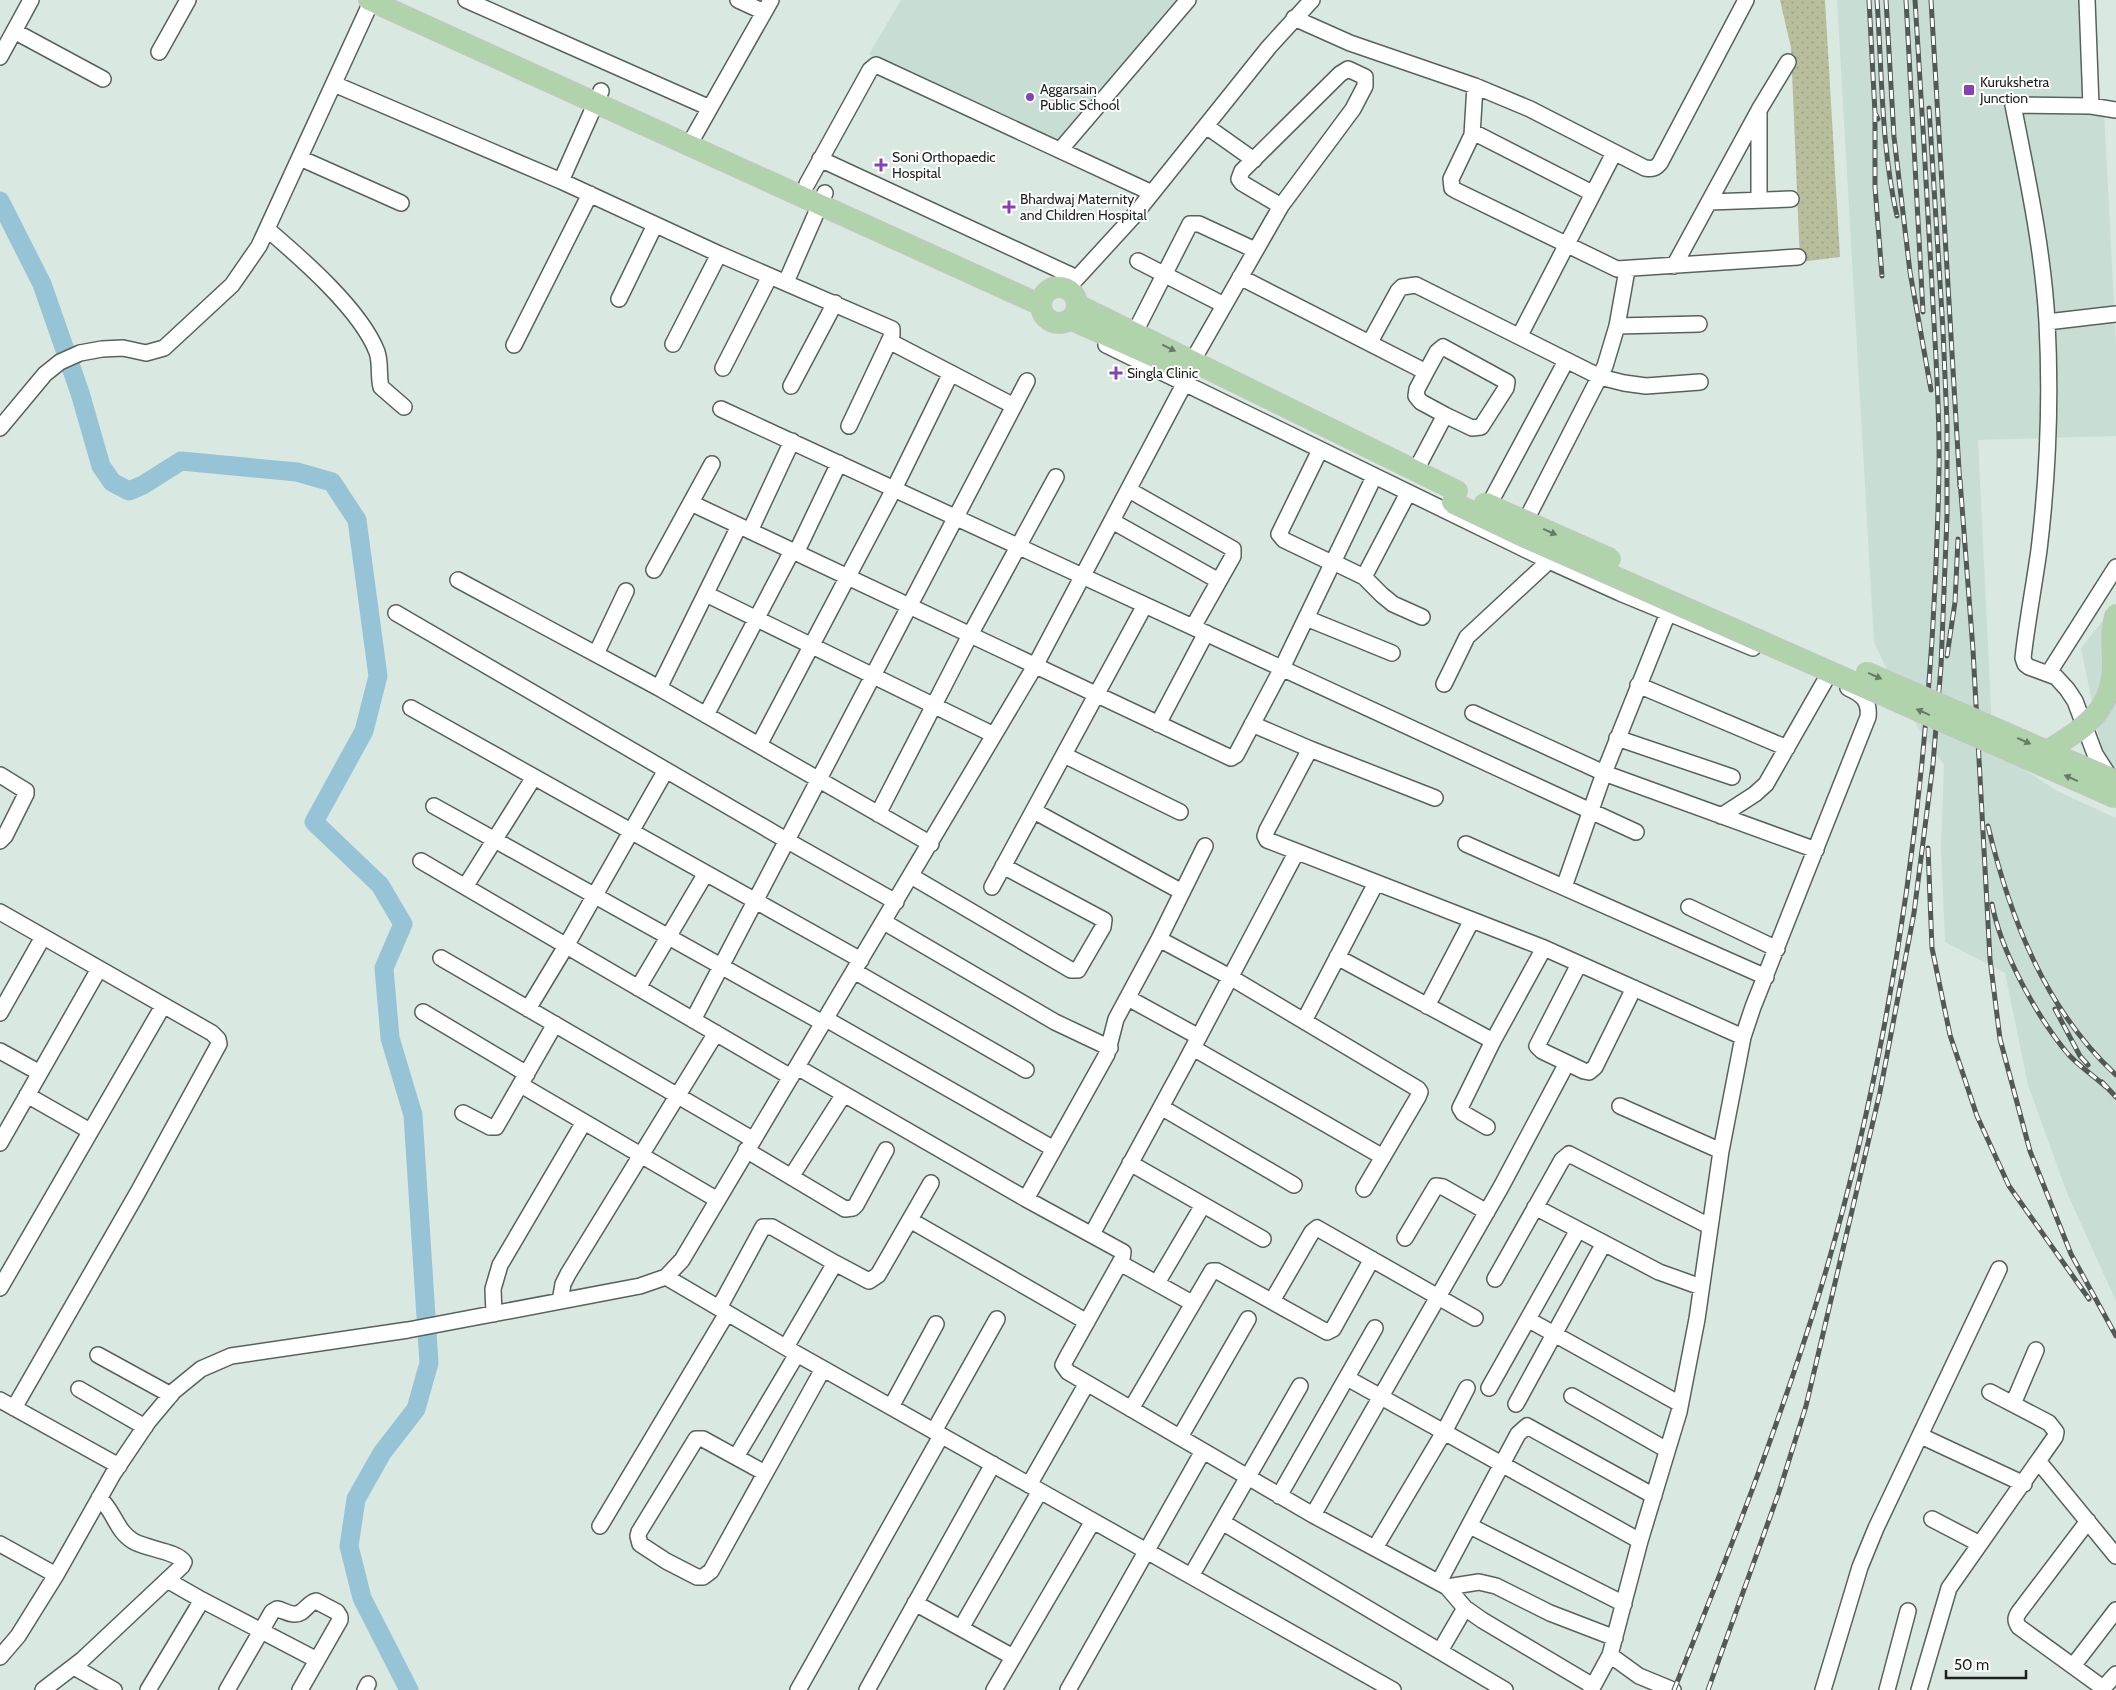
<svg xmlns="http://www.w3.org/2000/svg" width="2116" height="1690" viewBox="0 0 2116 1690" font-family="Cabin,sans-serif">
	<defs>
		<pattern id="park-dots" width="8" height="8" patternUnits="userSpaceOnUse" patternTransform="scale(1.25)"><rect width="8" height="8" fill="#b8bd9b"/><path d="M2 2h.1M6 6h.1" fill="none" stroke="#9ea285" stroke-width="1.8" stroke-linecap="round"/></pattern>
	</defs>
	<rect width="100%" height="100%" fill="#dae8e2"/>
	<path fill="#c8ded5" d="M901,0H1176L1059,141L869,54Z
		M1837,0H2078L2084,109L2104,110L2116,344V436L1978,440L1993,749L2057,791L2116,818V1301L2067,1193L2028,1085L2005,973L1945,942L1941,848L1944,765L1906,710L1874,642Z
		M2116,604V769L2104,763L2081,648Z"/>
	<path fill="url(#park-dots)" d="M1780,0H1825L1840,257L1800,262L1791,48Z"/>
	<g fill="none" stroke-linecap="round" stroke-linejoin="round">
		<path stroke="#96c3d5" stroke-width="19" d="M0,201L42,284L80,393L101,466L112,482L129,491L143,485L181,461L297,472L332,482L357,520L378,676L364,731L314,822L380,885L403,924L384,968L390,1038L413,1115L429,1363L416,1409L382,1453L356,1499L349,1546L362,1598L409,1690"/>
		<defs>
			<path id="minor" d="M466,0L710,108
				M738,0L764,12
				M2087,0L2091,106
				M1294,18L1350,43L1475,86L1530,109L1645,168C1652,169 1655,169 1660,163L1746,0
				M14,31L103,79
				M159,52L188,0
				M0,57L31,0
				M334,84L561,181
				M1475,86L1472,135L1451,179L1452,188L1457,191L1617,269L1798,257
				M601,91L561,181L719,254L892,329V335L849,426
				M1206,126L1254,160
				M1473,132L1592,193
				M689,145L771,0
				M1061,149L1188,0
				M300,158L401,203
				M820,159L1077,278
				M807,184L870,70L876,65L1152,193
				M1759,200V111
				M1709,202L1791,199
				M267,229C301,258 361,310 377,352C381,364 378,375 381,387L404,407
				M1138,261L1224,305
				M1674,266L1759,110L1788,62
				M1240,277L1426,372L1437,352L1443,347L1507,382L1506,388L1481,427L1472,428L1445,415L1416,470
				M786,282L825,193
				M1067,289L1132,218L1269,47L1312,0
				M619,299L655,225
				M2047,322L2116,314
				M1617,326L1699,324
				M1135,332L1190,224H1199L1255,250
				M1520,335L1614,153
				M889,341L1014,406
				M1370,342L1398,291L1402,287L1416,285L1600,377L1624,383L1646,386L1700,382
				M673,344L719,254
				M514,345L590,194
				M1106,345L1549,561L1620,593L1753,648
				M1193,360L1281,206L1353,109L1365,86V77L1348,69L1340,74L1242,171L1239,179L1242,183L1281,206
				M723,368L770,276
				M1426,372L1417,389L1416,396L1421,402L1445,415
				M791,386L835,303
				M721,409L1636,832
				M0,428L45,374L60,362L80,353L102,349L123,348L146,353L164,348L232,285L259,246L372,0
				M1320,450L1279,534L1284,540L1332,563
				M1129,490L1233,549V556L1193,627
				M691,503L1231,758L1236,755L1282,668L1374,477
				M1484,514L1566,361
				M1112,521L1219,581
				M1521,530L1605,366L1617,326L1627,270
				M750,531L792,441
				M796,553L839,463
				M1333,562L1364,577L1382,595L1393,604L1422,617
				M654,570L712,464
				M1364,577L1408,493
				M458,580L659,688L931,844
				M706,594L994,735
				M396,613L786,840L896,902
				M1306,618L1392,653
				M596,654L626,591
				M2048,674L2116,567
				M1444,684L1467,637L1549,561
				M1638,685L1787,748
				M659,688L739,526
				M411,708L861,960
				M1473,713L1604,773L1816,850
				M706,715L792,551
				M1158,724L1206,633
				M1252,724L1310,749L1435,798
				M1617,738L1732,777
				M759,745L894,489L951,373
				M1310,749L1267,830L1265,836L1267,840L1544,948L1743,1037
				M1064,755L1180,812
				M0,775L26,791V794L5,836L0,841
				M2111,779L2095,754L2075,701L2067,689L2056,677L2029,667L2025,664L2023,658C2027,622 2034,586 2039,550C2048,475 2051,398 2047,322C2043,249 2027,176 2013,105L2091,106L2116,110
				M434,806L823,1023
				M1034,811L1182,892
				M878,814L970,635L1056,477
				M1721,816L1755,794L1766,784L1826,679
				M1466,844L1766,977
				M421,861L791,1077
				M911,876L1071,970H1078L1103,927L1104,920L1003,866
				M465,887L534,777
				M992,887L1145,605
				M1564,887L1604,773L1668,613
				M1689,907L1777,949
				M0,912L212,1033L218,1039L219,1044L138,1192L14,1408
				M884,922L1055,1022L1110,1048
				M1159,939L1230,977L1418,1089L1420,1092L1418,1097L1364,1189
				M1337,957L1493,1041
				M441,958L752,1139
				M1579,964L1537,1046L1542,1051L1584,1071L1589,1072L1595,1067L1634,988
				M854,971L1026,1070
				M638,988L706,873
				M1128,998L1199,1037
				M1427,1006L1472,920
				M528,1009L566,946L666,770
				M423,1012L527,1074
				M0,1013L43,937
				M826,1019L1054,1149
				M693,1020L1027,381
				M1304,1021L1376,883
				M1193,1048L1383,1157
				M0,1051L40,1073
				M797,1067L1026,1199L1123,1252L1122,1259L1066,1359L1063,1365L1068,1372L1313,1515L1447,1587L1465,1608L1482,1620L1593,1686
				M521,1085L716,1199
				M27,1095L90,1131
				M1620,1106L1721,1151
				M1161,1107L1294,1185
				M463,1113L490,1127H496L555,1024
				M1487,1127L1463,1113L1460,1108L1493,1041L1544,948
				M0,1143L99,969
				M746,1150L845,1209L853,1208L856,1205L886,1150
				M1130,1163L1263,1239
				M791,1177L844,1094
				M1026,1199L1107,1054L1116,1019L1159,939L1205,846
				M1535,1207L1659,1272L1701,1287
				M910,1220L1087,1322
				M1092,1234L1185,1063L1296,853
				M1405,1238L1436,1186L1443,1187L1487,1212
				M1120,1263L1192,1303
				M666,1277L797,1354L1393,1690
				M1495,1279L1562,1160L1569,1154L1709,1226
				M1157,1283L1203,1205
				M0,1288L163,1006
				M560,1301L563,1284L568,1274L716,1033
				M1272,1301L1312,1232L1317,1228L1475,1318
				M719,1308L763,1227H772L835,1263
				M494,1314L493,1289L500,1265L584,1122
				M1529,1320L1680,1404
				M786,1347L835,1263L869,1281L878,1275L931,1183
				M98,1355L171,1395
				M1347,1378L1640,1541
				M1489,1388L1578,1230
				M79,1389L145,1427
				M1572,1396L1667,1450
				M0,1400L119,1466
				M1516,1404L1604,1243
				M2013,1404L2036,1350
				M891,1407L936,1324
				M1131,1409L1212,1271H1217L1327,1332L1333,1329L1372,1259
				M934,1431L997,1319
				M1921,1436L2024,1484
				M1180,1437L1248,1319
				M736,1457L797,1354
				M2039,1462L2116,1556
				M765,1473L703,1439H696L639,1532L638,1536L640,1544L666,1561L697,1577H703L711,1571L823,1369
				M1029,1485L1087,1383
				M1279,1496L1375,1328
				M1313,1515L1501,1187L1567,1063
				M1932,1519L1980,1544
				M2088,1521L2019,1612C2015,1618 2015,1621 2019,1627L2099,1685L2104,1687L2116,1674
				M1222,1522L1505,1690
				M600,1526L727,1313
				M1470,1526L1624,1604
				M0,1544L56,1575
				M1375,1548L1444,1432L1467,1388
				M1191,1576L1300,1386
				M167,1580L202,1600L317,1660
				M1439,1582L1518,1434L1527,1426L1654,1496
				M1447,1587L1479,1582L1496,1586L1550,1613L1615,1638
				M915,1603L1013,1657
				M961,1628L1040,1491
				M1440,1651L1465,1608
				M0,1657L18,1636L56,1575L113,1474L148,1422L174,1391L201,1369L231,1356L408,1330L640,1286L666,1277L682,1260L1035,666L1190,373
				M2073,1666L2116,1610
				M74,1667L114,1690
				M43,1690L82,1660L182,1566L184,1562C177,1551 146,1549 133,1541C116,1531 114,1510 99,1498
				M148,1690L202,1600
				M227,1690L272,1612L277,1609C283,1610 288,1614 294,1614C304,1615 307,1603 316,1601L337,1612L340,1617V1620L300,1690
				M365,1690L368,1684
				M798,1690L941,1436
				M867,1690L993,1464
				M994,1690L1093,1521
				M1068,1690L1203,1451
				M1591,1690L1610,1655
				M1673,1690L1639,1676L1610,1655L1640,1541L1679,1412L1697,1319L1721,1151L1743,1037L1753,1007L1868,717C1870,701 1862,694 1848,688
				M1823,1690L1860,1567L1876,1528L1999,1269
				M1887,1690L1908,1611
				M1919,1690L1949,1588L2055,1437L2056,1432L2049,1423L1990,1392"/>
			<path id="major" d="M369,0L1041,305
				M1041 305a18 18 0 1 1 36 0a18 18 0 1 1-36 0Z
				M1078,305L1457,491
				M1072,320L1177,367"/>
		</defs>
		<use href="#minor" stroke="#57625d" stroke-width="18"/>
		<use href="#major" stroke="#c4c5c5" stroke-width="22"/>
		<use href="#minor" stroke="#fff" stroke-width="15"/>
		<use href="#major" stroke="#b1d3ac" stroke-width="20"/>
		<defs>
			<path id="rail" d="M1869,0L1875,113L1878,119
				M1877,0C1882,71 1881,146 1897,216
				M1886,0L1894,137L1910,272L1931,390
				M1906,0L1923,312
				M1931,0L1960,487
				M1875,113V187L1882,276
				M1960,480L1973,650L1990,959L2000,1039L2030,1151L2071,1254L2116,1336
				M1947,656L1955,602L1958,539
				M1988,826C2010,918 2045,1009 2116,1075
				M1928,848L1932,948L1950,1035L1977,1116L2009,1186L2089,1299
				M1992,904C2001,952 2037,1017 2068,1054C2079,1066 2094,1076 2106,1087
				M2055,1009L2080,1056L2088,1065
				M2102,1082L2116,1097
				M1674,1690C1727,1558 1779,1426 1820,1291C1900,1024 1934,746 1939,468C1940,408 1935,346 1932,286C1927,191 1921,95 1915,0
				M1708,1690L1779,1492L1806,1406L1880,1092L1914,913L1933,764L1941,666L1947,516V423L1943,330L1929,108"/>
		</defs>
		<use href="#rail" stroke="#525956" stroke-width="5"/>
		<use href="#rail" stroke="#fff" stroke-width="3" stroke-dasharray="9" stroke-linecap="butt"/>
		<defs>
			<path id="major-bridge" d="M1452,502L1525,537L2116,798
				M1484,503L1611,559
				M1866,672L2116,781
				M2047,751C2083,728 2113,712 2113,664C2113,647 2110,631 2116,614"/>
		</defs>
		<use href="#major-bridge" stroke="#c4c5c5" stroke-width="22" stroke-linecap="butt"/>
		<use href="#major-bridge" stroke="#b1d3ac" stroke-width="20"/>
	</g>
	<defs><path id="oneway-solid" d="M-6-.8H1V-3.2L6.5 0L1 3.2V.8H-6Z" transform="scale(1.25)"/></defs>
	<g fill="#667a66">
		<use href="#oneway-solid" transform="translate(1169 348) rotate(26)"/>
		<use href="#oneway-solid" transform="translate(1550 532) rotate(24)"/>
		<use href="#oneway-solid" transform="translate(1875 676) rotate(24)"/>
		<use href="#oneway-solid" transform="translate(1923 712) rotate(-156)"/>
		<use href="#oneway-solid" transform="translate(2024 741) rotate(24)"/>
		<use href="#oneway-solid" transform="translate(2071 778) rotate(-156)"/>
	</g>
	<g fill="#8542b6" stroke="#fff" stroke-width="2">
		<rect x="1963" y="84" width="12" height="12" rx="2.5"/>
		<circle cx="1030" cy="97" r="5"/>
		<path d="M878.5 157.5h5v5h5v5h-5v5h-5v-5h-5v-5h5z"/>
		<path d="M1006.5 199.5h5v5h5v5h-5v5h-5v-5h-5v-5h5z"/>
		<path d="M1113.5 365.5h5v5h5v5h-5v5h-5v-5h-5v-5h5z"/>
	</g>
	<g text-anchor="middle" stroke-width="4" stroke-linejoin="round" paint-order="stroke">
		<g font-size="14" fill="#1c211f" stroke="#fff" text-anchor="start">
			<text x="1980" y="87">Kurukshetra<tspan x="1980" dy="16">Junction</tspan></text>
			<text x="1040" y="94">Aggarsain<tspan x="1040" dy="16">Public School</tspan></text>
			<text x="892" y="162">Soni Orthopaedic<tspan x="892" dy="16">Hospital</tspan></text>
			<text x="1020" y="204">Bhardwaj Maternity<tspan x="1020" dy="16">and Children Hospital</tspan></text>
			<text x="1127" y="378">Singla Clinic</text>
		</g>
	</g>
	<path d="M1946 1670v8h80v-8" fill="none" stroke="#1c211f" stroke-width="2.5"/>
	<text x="1954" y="1670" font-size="15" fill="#1c211f" stroke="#ffffff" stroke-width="4" paint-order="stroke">50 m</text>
</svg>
